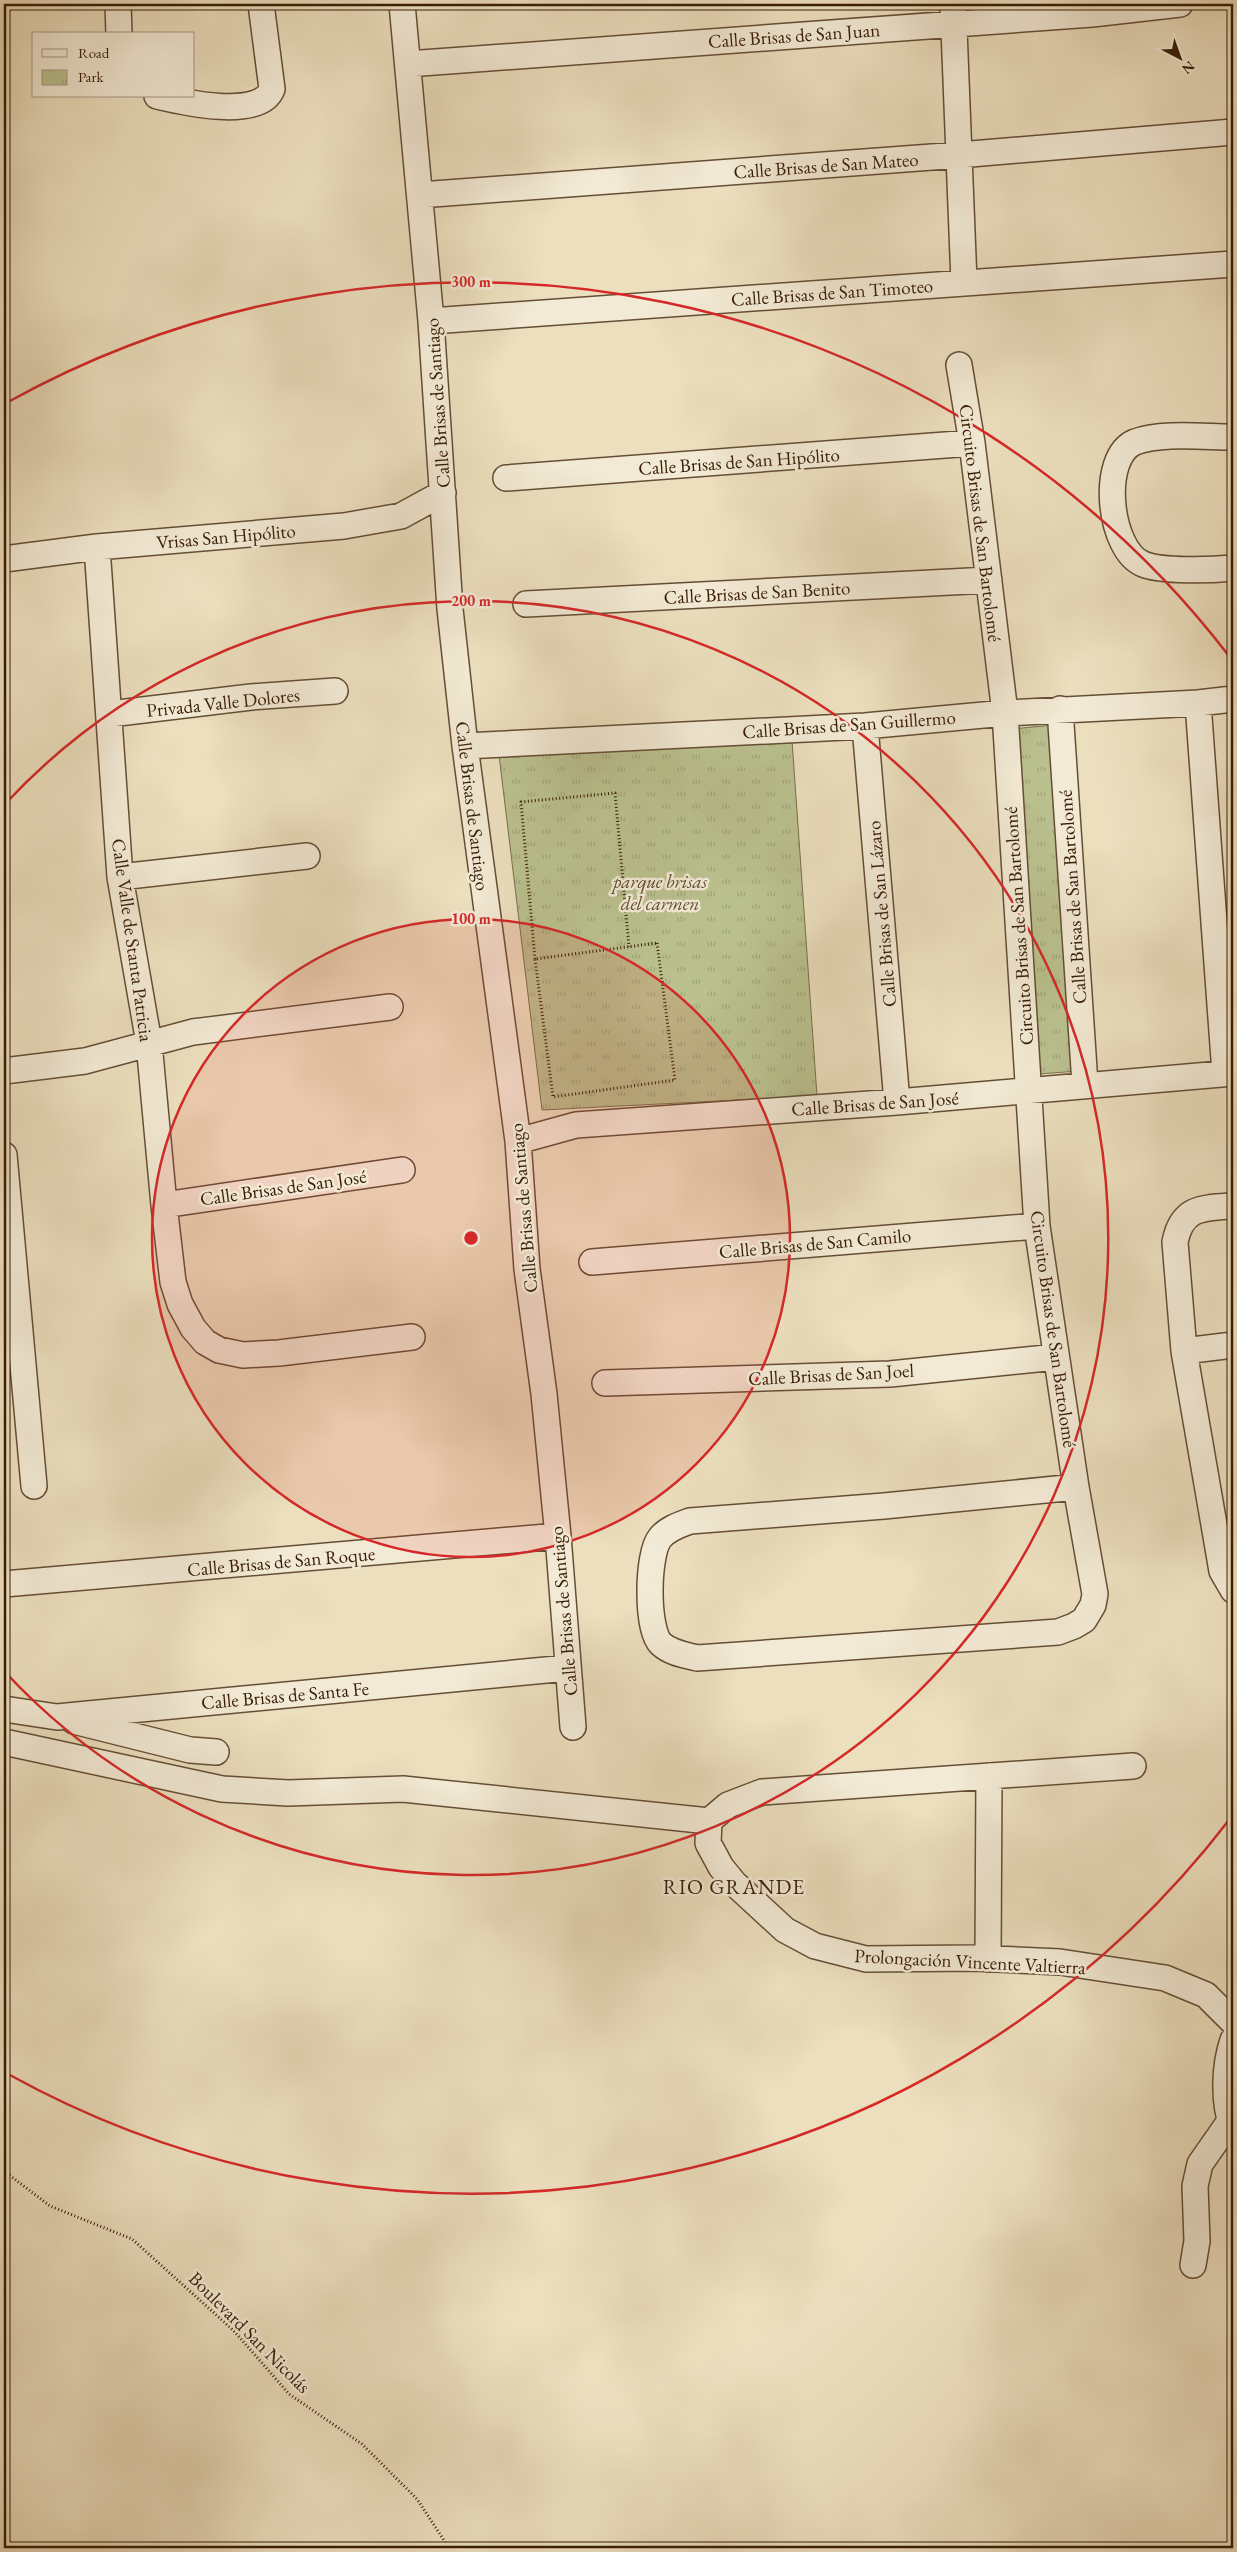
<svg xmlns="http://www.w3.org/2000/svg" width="1237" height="2552" viewBox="0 0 1237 2552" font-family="'EB Garamond',serif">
	<defs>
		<pattern id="park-tufts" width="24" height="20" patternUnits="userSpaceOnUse" patternTransform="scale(1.25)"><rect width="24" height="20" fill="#bac18f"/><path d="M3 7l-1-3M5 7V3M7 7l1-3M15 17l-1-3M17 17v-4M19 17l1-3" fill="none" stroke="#a1a57a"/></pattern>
	</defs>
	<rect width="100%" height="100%" fill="#ecdfbe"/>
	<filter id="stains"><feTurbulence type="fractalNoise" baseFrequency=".004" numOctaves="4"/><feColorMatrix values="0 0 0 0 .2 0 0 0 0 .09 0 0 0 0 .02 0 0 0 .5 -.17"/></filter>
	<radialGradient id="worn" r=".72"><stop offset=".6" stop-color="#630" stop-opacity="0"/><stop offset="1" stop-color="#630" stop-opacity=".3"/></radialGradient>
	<path fill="url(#park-tufts)" stroke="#796f4b" d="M1053,725L1079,1071L1039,1074L1012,729Z
		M792,740L817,1096L542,1110L499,755Z"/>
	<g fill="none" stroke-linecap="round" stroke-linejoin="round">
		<defs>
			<path id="minor" d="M118,4L119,34
				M402,4L431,321L450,609L465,746L518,1141L527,1269L544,1394L558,1536L573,1727
				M953,4L964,282
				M408,64L1092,14L1180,4
				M157,96C182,102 260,120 272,89L261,4
				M420,195L959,155L1233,132
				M431,321L1233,264
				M959,365L972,443L1005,713L1037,1226L1076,1487L1095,1594L1093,1605L1084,1620L1074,1626L1058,1632L697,1658C685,1655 671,1653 661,1644C646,1629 647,1554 660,1538C667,1529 679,1525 690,1521L884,1506L1076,1487
				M1233,437C1205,437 1161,432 1135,442C1099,457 1109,550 1143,564C1162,572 1212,570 1233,568
				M506,478L972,443
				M97,547L120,877L149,1043L164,1205L173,1282L180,1304L193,1328L205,1342L219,1350L243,1355L279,1353L412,1337
				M4,559L97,547L344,526L401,516L443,493
				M526,604L989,580
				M1198,703L1225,1073
				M1060,709L1085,1084
				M110,714L251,697L335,691
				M865,726L897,1102
				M465,746L865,726L1005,713L1198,703L1233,699
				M120,877L307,856
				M4,1071L85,1061L193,1032L390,1007
				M518,1141L576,1125L897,1102L1233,1073
				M4,1155L34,1486
				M164,1205L402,1170
				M1233,1206C1202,1208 1182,1207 1175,1242L1184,1351L1222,1571L1233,1590
				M592,1262L1037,1226
				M1184,1351L1233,1345
				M605,1383L890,1374L1056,1357
				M4,1584L558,1536
				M4,1709L57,1717L567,1668
				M74,1721L190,1750L216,1752
				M4,1742L222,1789L288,1793L403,1789L709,1821
				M1133,1766L762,1792L728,1805L709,1821L708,1843L721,1867L734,1883L785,1930L815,1946L866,1959L975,1958L1060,1962L1165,1978L1206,1995L1233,2022
				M988,1959L989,1776
				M1233,2040C1224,2066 1223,2103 1233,2129
				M1193,2265L1197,2241L1195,2186L1200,2164L1230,2121"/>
		</defs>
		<use href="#minor" stroke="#654e35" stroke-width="28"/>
		<path stroke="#381d07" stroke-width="3" stroke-dasharray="1 2.5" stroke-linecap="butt" d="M657,943L675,1080L553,1097L535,959Z
			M535,959L521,802L615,793L629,947
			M4,2171L50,2206L132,2239L234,2331L289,2394L362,2444L417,2499L449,2548"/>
		<use href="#minor" stroke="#f3ead5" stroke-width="25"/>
	</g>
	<circle cx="471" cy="1238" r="319" fill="#d62828" fill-opacity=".12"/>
	<g fill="none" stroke="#d62828" stroke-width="2.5">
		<circle cx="471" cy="1238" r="319"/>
		<path d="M5 804A637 637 0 1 1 5 1672"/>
		<path d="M1229 1820A956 956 0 0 1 8 2074M8 402A956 956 0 0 1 1229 656"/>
	</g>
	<g text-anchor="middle" stroke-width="5" stroke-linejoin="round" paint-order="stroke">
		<g font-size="19" fill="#381d07" stroke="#f3ead5">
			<text transform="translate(794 35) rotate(-4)" y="7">Calle Brisas de San Juan</text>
			<text transform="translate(826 165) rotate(-4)" y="7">Calle Brisas de San Mateo</text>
			<text transform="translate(832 292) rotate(-4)" y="7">Calle Brisas de San Timoteo</text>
			<text transform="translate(437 403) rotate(-94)" y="7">Calle Brisas de Santiago</text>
			<text transform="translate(739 461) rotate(-4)" y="7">Calle Brisas de San Hipólito</text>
			<text transform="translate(981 523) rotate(83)" y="7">Circuito Brisas de San Bartolomé</text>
			<text transform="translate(226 536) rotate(-5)" y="7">Vrisas San Hipólito</text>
			<text transform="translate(757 592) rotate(-3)" y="7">Calle Brisas de San Benito</text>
			<text transform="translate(223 702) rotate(-6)" y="7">Privada Valle Dolores</text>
			<text transform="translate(849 724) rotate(-4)" y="7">Calle Brisas de San Guillermo</text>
			<text transform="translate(473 806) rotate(83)" y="7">Calle Brisas de Santiago</text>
			<text transform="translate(1072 897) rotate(-94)" y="7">Calle Brisas de San Bartolomé</text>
			<text transform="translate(881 914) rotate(-95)" y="7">Calle Brisas de San Lázaro</text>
			<text transform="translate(1018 926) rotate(-94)" y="7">Circuito Brisas de San Bartolomé</text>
			<text transform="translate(133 940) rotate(82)" y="7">Calle Valle de Stanta Patricia</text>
			<text transform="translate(875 1103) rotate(-4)" y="7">Calle Brisas de San José</text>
			<text transform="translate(283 1187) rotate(-8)" y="7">Calle Brisas de San José</text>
			<text transform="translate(523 1208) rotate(-95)" y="7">Calle Brisas de Santiago</text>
			<text transform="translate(815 1243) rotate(-5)" y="7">Calle Brisas de San Camilo</text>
			<text transform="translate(1054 1329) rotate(82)" y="7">Circuito Brisas de San Bartolomé</text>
			<text transform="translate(831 1374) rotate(-3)" y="7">Calle Brisas de San Joel</text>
			<text transform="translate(281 1561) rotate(-5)" y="7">Calle Brisas de San Roque</text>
			<text transform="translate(563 1611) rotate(-95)" y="7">Calle Brisas de Santiago</text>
			<text transform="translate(285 1695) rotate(-5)" y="7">Calle Brisas de Santa Fe</text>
			<text transform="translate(970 1961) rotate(3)" y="7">Prolongación Vincente Valtierra</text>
			<text transform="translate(250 2332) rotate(45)" y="7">Boulevard San Nicolás</text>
		</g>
		<g font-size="19" font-style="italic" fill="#5f4e30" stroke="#f3ead5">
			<text x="660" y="888">parque brisas<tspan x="660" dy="22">del carmen</tspan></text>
		</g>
		<g font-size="21" letter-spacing="1" fill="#381d07" stroke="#f3ead5">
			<text x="734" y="1894">RIO GRANDE</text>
		</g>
	</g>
	<circle cx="471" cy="1238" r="8" fill="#d62828" stroke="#f3ead5" stroke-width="2.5"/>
	<g font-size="15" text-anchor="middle" font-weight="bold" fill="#d62828" stroke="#f3ead5" stroke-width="5" stroke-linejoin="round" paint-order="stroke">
		<text x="471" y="287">300 m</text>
		<text x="471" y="606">200 m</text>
		<text x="471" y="924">100 m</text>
	</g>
	<rect width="1237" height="2552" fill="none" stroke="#ecdfbe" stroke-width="20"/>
	<rect x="5" y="5" width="1227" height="2542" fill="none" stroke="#381d07" stroke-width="2.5"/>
	<rect x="10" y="10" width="1217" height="2532" fill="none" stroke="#381d07"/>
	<rect x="32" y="32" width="162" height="65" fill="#f3ead5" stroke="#a89883"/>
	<rect x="42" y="49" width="25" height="8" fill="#f3ead5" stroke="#a89883"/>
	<text x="78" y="58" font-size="15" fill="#381d07">Road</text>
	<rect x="42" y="70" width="25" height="15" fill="url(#park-tufts)" stroke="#a89883"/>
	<text x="78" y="82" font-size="15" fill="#381d07">Park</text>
	<g transform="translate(1180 58) rotate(139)" stroke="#f3ead5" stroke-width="4" paint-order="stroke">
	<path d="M0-4L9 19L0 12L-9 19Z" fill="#381d07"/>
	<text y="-8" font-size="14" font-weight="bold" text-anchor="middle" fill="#381d07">N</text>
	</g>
	<rect width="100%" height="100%" filter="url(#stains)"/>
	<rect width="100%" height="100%" fill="url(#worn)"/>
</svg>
